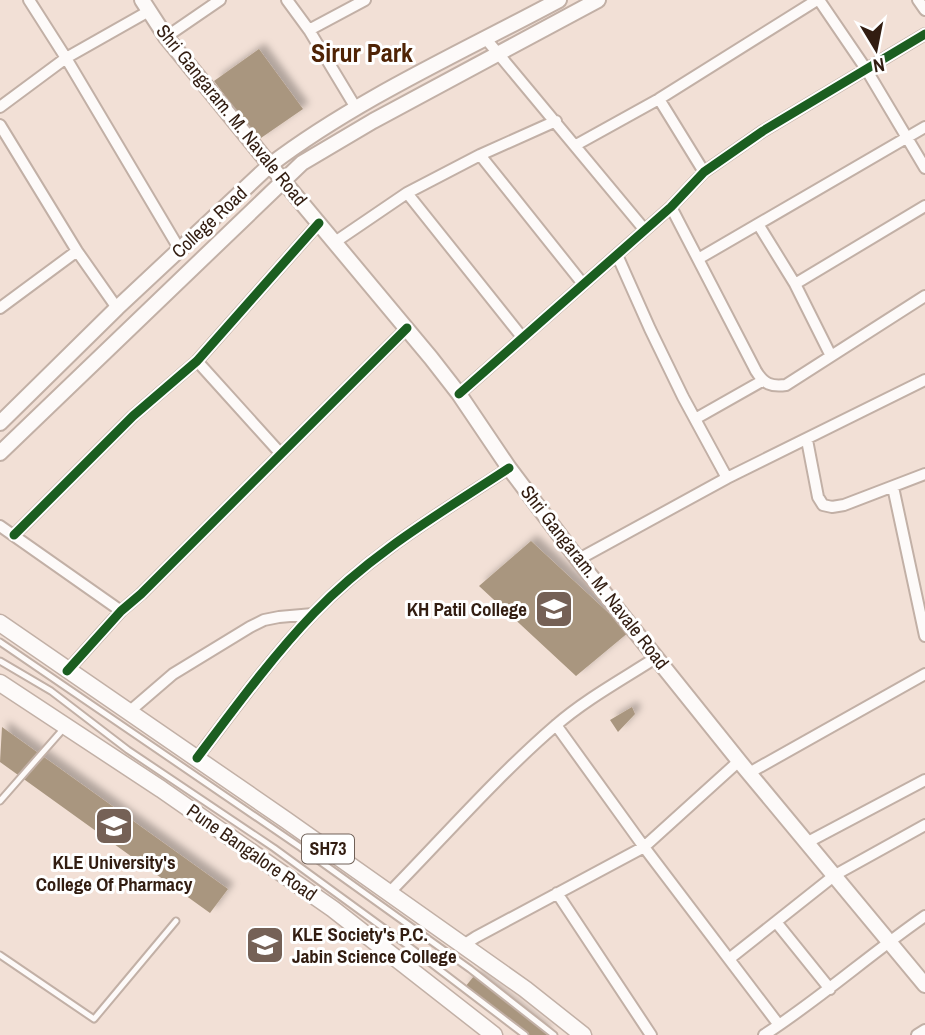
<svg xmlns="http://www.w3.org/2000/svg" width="925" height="1035" viewBox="0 0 925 1035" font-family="'Archivo Narrow',sans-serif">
	<defs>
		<filter id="shadow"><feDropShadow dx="6" dy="-6" stdDeviation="3.5" flood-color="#0004"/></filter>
	</defs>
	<rect width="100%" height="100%" fill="#f2e0d6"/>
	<path fill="#a9967f" filter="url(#shadow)" d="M259,49L303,109L258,140L214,81Z
		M531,541L629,632L576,676L479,586Z
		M632,707L635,714L618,732L610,720Z
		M2,727L228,889L210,913L0,762Z
		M474,976L548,1035H528L465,987Z"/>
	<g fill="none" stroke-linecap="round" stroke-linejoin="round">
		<defs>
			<path id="lane" d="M0,642L300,847L470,969L554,1035
				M0,661L51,691L128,750L274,848L407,945L525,1035
				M0,801L65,727
				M0,955L94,1019L176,921"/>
			<path id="street" d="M29,0L66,58L180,250
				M287,0L309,30
				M819,0L866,69L925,168
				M918,0L925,10
				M166,37L220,0
				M486,39L644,229
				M659,99L704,172
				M0,107L66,58L149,11
				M356,108L309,30L365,0
				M0,125L77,251L117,308
				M576,145L659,99L817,0
				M480,155L583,284
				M407,193L522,337
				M671,207L756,371C764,384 771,387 786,385L925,296
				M758,224L795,284L831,356
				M335,242L407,193L480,155L556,121
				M617,255L650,329L683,397L727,478
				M698,259L925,127
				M795,284L925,206
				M0,308L77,251
				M197,361L281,454
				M459,394L671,207L704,172L763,131L925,34
				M695,419L762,381
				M807,440L818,497L823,505L832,507L844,505L925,474
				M893,487L925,636
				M0,526L121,611
				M14,535L133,416L197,361L319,223
				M579,559L727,478L925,380
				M67,671L121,611L141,594L407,328
				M130,711L173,674L250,627L264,620L279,617L313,614
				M556,725L644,847L779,1025
				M197,758C234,709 271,658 314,613C370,554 442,512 509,468
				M749,773L925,674
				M808,842L925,780
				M389,893C444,837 496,777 555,726C586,699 623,679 657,657
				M557,893L651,1035
				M776,922L830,989
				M462,946L476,937L644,847L739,761
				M729,959L835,875L925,825
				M764,1035C820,999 870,954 925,916
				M917,1035L925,1030"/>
			<path id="secondary" d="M142,0L166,37L270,165L431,358L459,394L509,468L589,574L739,761L925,985
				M0,423L117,308L270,165C357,99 462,52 559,0
				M0,453L302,163L373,121L598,0"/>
			<path id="primary" d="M0,623L286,820L525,989L583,1035
				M0,683L161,789L333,909L494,1035"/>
		</defs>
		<use href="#lane" stroke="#c2b0a6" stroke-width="9"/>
		<use href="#street" stroke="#c2b0a6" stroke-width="14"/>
		<use href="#secondary" stroke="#c2b0a6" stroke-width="18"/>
		<use href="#primary" stroke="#c2b0a6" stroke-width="19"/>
		<use href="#lane" stroke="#fdfaf9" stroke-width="5"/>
		<use href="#street" stroke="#fdfaf9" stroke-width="10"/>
		<use href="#secondary" stroke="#fdfaf9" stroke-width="14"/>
		<use href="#primary" stroke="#fdfaf9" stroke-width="16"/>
		<defs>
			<path id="cycleway" d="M459,394L671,207L704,172L763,131L925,34
				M14,535L133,416L197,361L319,223
				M67,671L121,611L141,594L407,328
				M197,758C234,709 271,658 314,613C370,554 442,512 509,468"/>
		</defs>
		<use href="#cycleway" stroke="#fff" stroke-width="13"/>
		<use href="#cycleway" stroke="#1b5e20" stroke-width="9"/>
	</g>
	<defs>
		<symbol id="university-square" viewBox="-11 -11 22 22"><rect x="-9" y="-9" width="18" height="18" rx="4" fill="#756156" stroke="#fff"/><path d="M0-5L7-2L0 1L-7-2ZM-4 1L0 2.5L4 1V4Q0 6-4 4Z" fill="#fff"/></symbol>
	</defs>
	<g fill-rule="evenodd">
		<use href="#university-square" x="532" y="587" width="44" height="44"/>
		<use href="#university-square" x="92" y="804" width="44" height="44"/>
		<use href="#university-square" x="243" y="923" width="44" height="44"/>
	</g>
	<g text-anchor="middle" stroke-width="6" stroke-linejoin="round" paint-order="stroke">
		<rect fill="#fff" stroke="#706158" stroke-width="2" x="302" y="834.5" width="52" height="29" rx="5"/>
		<g font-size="18" font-weight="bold" fill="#321d11">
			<text x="328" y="855">SH73</text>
		</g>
		<g font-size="19" fill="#321d11" stroke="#fff">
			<text transform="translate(232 115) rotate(51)" y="7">Shri Gangaram. M. Navale Road</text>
			<text transform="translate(209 222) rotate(-43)" y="7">College Road</text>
			<text transform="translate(595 577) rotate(52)" y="7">Shri Gangaram. M. Navale Road</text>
			<text transform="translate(252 852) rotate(35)" y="7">Pune Bangalore Road</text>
		</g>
		<g font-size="19" font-weight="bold" fill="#321d11" stroke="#fff" text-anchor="end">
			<text x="527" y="616">KH Patil College</text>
			<text x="114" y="869" text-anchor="middle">KLE University's<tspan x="114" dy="22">College Of Pharmacy</tspan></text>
			<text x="292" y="941" text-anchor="start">KLE Society's P.C.<tspan x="292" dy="22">Jabin Science College</tspan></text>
		</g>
		<g font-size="26" font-weight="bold" fill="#4f2305" stroke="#fff">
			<text x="362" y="62">Sirur Park</text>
		</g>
	</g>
	<g transform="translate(876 49) rotate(170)" stroke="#ffffff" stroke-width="5" paint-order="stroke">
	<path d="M0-5L12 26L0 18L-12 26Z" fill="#321d11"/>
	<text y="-10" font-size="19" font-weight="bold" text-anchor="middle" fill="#321d11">N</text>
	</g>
</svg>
